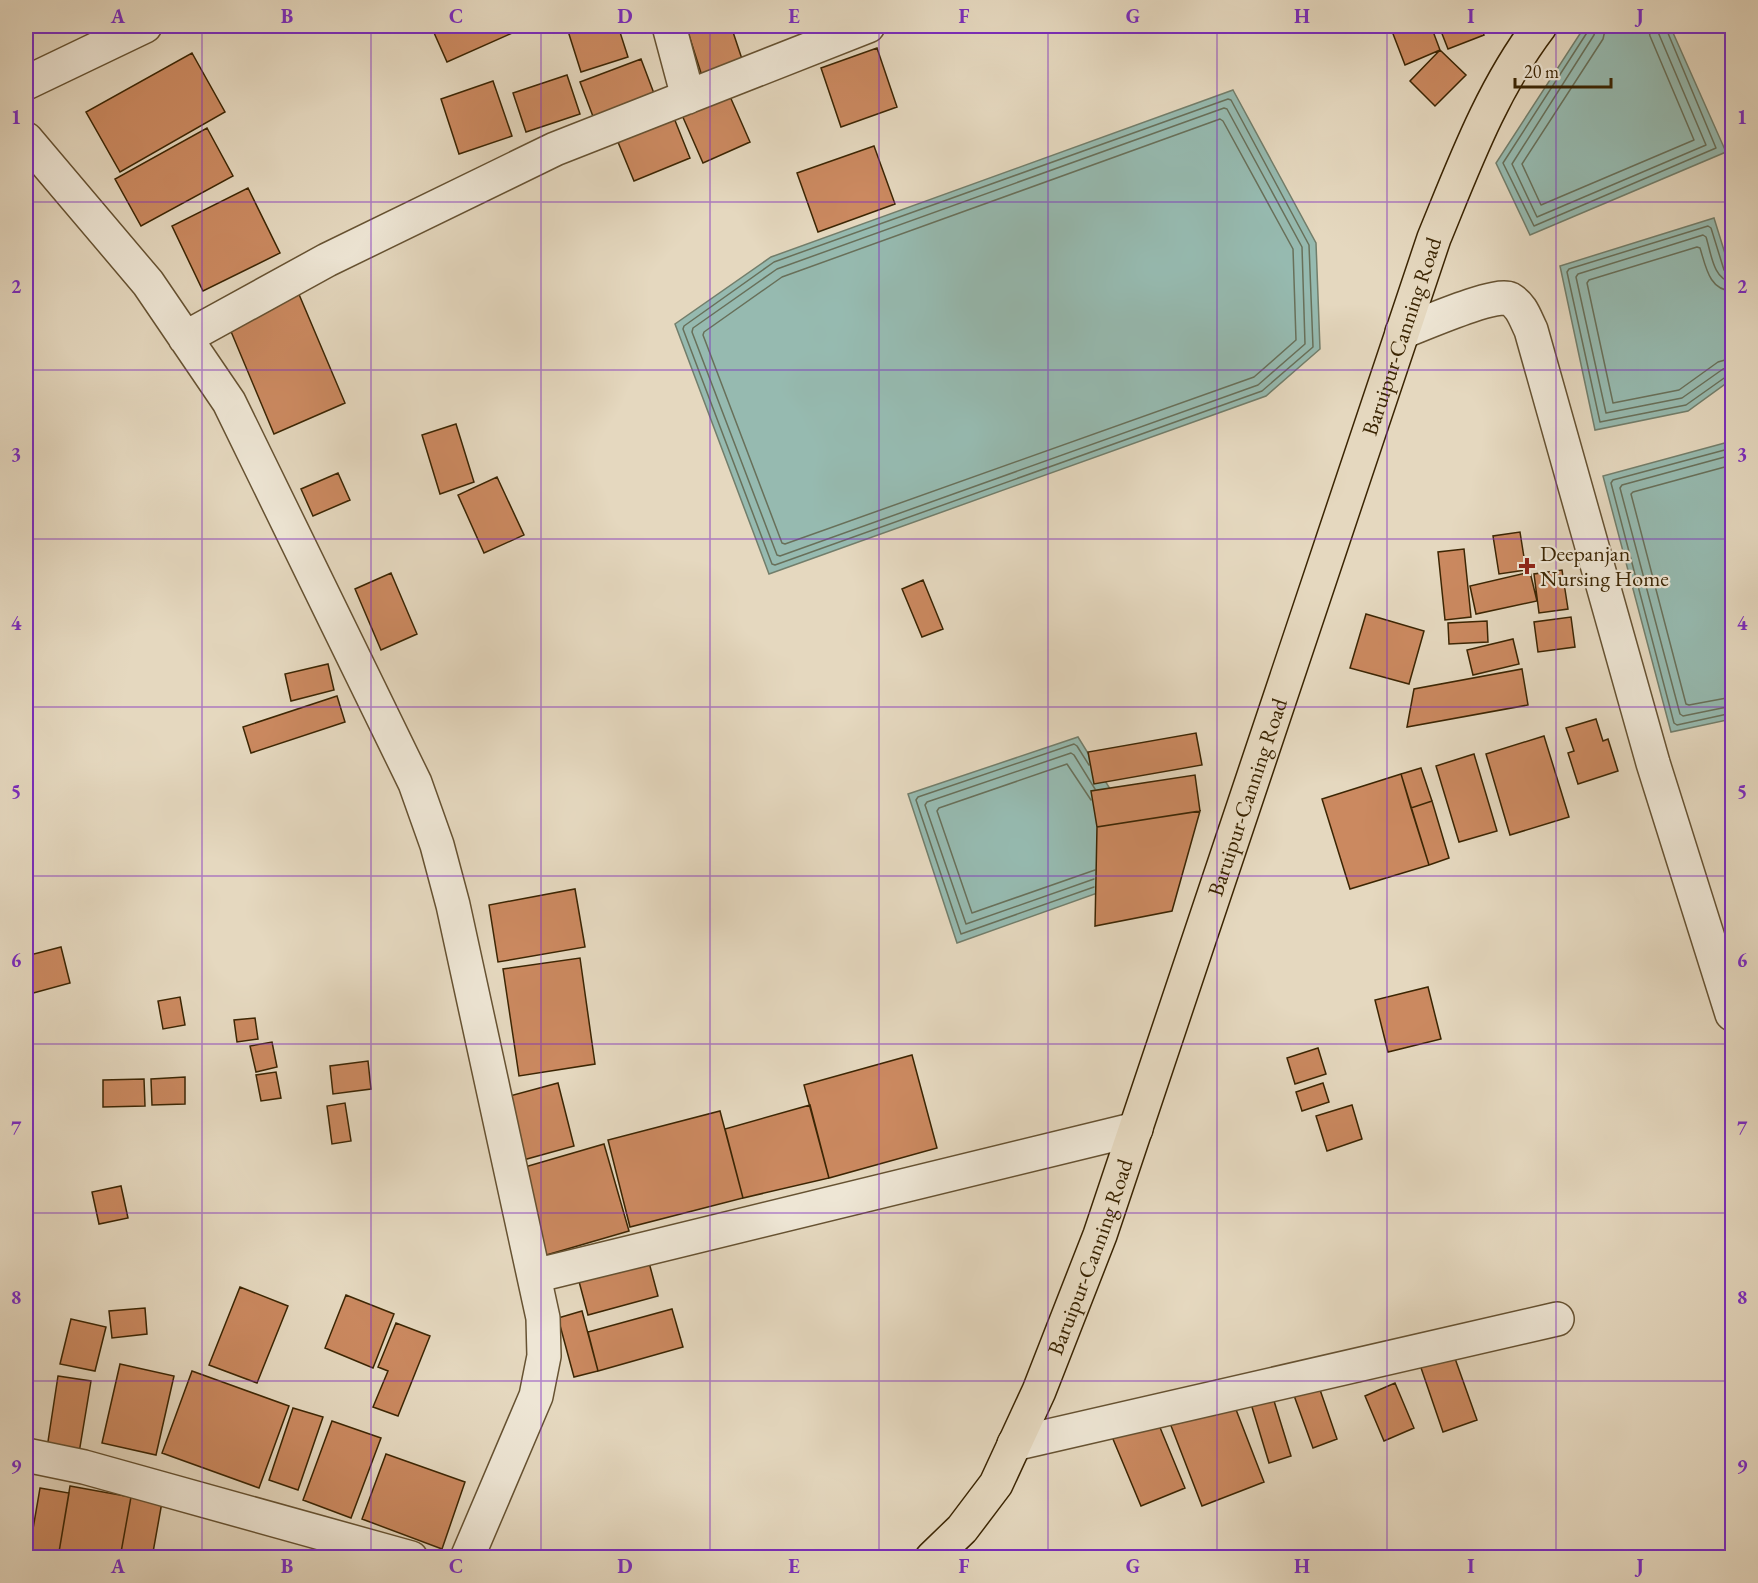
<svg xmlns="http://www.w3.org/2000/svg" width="1758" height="1583" viewBox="0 0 1758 1583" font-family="'EB Garamond',serif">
	<rect width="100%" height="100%" fill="#e5d8bf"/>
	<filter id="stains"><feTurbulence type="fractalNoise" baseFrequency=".00333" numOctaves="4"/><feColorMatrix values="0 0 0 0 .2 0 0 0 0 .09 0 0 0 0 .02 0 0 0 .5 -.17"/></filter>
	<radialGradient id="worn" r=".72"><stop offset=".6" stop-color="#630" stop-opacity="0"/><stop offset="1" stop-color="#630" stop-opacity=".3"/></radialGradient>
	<path fill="#96bab0" stroke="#727e6b" stroke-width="1.5" d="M1585,26H1670L1726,152L1530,235L1496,163Z
		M1233,90L1316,243L1320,349L1266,396L769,574L675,324L771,257Z
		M1714,218L1732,276V379L1688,411L1595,430L1560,266Z
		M1732,441V719L1671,732L1603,476Z
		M1078,737L1128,818L1120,885L957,943L908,794Z"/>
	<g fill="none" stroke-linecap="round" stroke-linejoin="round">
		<path stroke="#68705a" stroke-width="1.5" d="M1589,26L1588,31L1503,163L1534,226L1716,148L1665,26
			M1597,26L1594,35L1512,164L1537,217L1706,145L1658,32L1657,26
			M1606,26L1603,39L1522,164L1541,205L1694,140L1650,36L1648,26
			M1228,99L1231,100L1309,245L1313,347L1262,391L775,565L772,564L683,329L684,326L774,262Z
			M1224,108L1227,109L1302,247L1305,344L1258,385L780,556L777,555L692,332L693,328L777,269Z
			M1220,119L1223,121L1293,249L1296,340L1254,377L785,544L782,543L703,335L704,332L782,277Z
			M1732,274H1728L1724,270L1711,228L1708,226L1569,269L1567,272L1600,422L1686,405L1727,376L1732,375
			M1732,282C1713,280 1711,252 1706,237L1703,235L1578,274L1576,277L1606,413L1682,398L1723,369L1732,367
			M1732,291C1709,290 1706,267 1700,248L1697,247L1589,280L1587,283L1613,403L1679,390L1718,362L1732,358
			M1732,448L1613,480L1611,483L1674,723L1677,725L1732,713
			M1732,455L1622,485L1620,488L1680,714L1683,716L1732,706
			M1732,465L1633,492L1631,494L1686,704L1689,705L1732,697
			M1089,765L1077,746L1074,744L918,797L916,800L961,934L1094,887
			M1091,800L1067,764L939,808L937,811L972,913L1095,870
			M1094,879L966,924L925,805L927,802L1071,753L1074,755L1095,789"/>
	</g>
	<path fill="#cb8960" stroke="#3b2503" stroke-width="1.5" d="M431,26H517L519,30L447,62Z
		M586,26H618L628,57L581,72L568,31Z
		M686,26H731L743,62L702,76Z
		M1390,26H1431L1440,50L1405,65Z
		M1439,26H1480L1484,35L1448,49Z
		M877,48L897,107L841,127L821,68Z
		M1440,50L1466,75L1435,106L1410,81Z
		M192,53L225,112L120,172L86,112Z
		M641,59L658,104L597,127L580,82Z
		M567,75L580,114L526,132L513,93Z
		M493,81L512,136L459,154L441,99Z
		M725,85L750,142L703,163L678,106Z
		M670,108L690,158L634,181L613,130Z
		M207,128L233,176L141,226L115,179Z
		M874,146L895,204L818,232L797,173Z
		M248,188L280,253L203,291L172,226Z
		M298,292L345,403L274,434L227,322Z
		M456,424L474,482L440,494L422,435Z
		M338,473L350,500L313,516L301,489Z
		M497,477L524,535L484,553L458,495Z
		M1520,532L1526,570L1499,574L1493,536Z
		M1464,549L1471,617L1445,620L1438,552Z
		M1562,570L1568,609L1539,613L1534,574Z
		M1530,572L1537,601L1476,614L1470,586Z
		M391,573L417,634L381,650L355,589Z
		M923,580L943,629L922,637L902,589Z
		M1366,614L1424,631L1409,684L1350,668Z
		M1571,617L1575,647L1538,652L1534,622Z
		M1487,621L1488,642L1449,644L1448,623Z
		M1513,639L1519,664L1473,675L1467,650Z
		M328,664L334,690L291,701L285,674Z
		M1522,669L1528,705L1407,727L1414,689Z
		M337,696L345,722L251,753L243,727Z
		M1596,719L1603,741L1608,739L1618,771L1578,784L1568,753L1574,751L1566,728Z
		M1196,733L1202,765L1094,784L1088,752Z
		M1544,736L1569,817L1510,835L1486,754Z
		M1474,754L1497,831L1459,842L1436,766Z
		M1421,768L1432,801L1411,808L1401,774Z
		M1401,774L1429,865L1350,889L1322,799Z
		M1195,775L1200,811L1097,827L1091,791Z
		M1432,801L1449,858L1429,865L1411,808Z
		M1200,811L1172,911L1095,926L1097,827Z
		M575,889L585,947L498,962L489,905Z
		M61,947L70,983L26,995V956Z
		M580,958L595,1064L519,1076L503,969Z
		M1428,987L1441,1039L1388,1052L1375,1000Z
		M180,997L185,1025L163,1029L158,1001Z
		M255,1018L258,1039L237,1042L234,1020Z
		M272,1042L277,1067L256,1072L250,1046Z
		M1318,1048L1326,1074L1295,1084L1287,1058Z
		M912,1055L937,1148L829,1178L804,1085Z
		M368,1061L371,1089L333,1094L330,1066Z
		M276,1072L281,1098L261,1101L256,1075Z
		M185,1077V1104L152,1105L151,1079Z
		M144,1079L145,1106L103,1107V1080Z
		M558,1083L574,1146L516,1162L499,1099Z
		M1323,1083L1329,1102L1302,1111L1296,1092Z
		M345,1103L351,1141L332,1144L327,1106Z
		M810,1105L829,1178L743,1198L725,1129Z
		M1352,1105L1362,1139L1327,1151L1316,1116Z
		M720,1111L743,1198L630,1227L608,1140Z
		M604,1144L629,1231L543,1256L518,1169Z
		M121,1186L128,1218L99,1224L92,1192Z
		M647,1255L658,1296L588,1315L577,1274Z
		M240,1287L288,1306L257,1383L209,1365Z
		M346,1295L394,1314L373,1368L325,1348Z
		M145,1308L147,1334L112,1338L109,1311Z
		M672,1309L683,1347L598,1371L588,1332Z
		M582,1311L598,1371L574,1377L558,1318Z
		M71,1319L106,1327L95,1371L60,1364Z
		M396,1323L430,1336L398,1416L373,1407L388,1371L378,1367Z
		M1452,1350L1477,1420L1443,1432L1419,1362Z
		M120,1364L174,1376L156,1455L102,1443Z
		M192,1371L289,1406L259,1488L162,1453Z
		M58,1376L91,1381L79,1453L47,1448Z
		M1317,1381L1337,1439L1313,1448L1292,1390Z
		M1395,1383L1414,1428L1384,1441L1365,1396Z
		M1270,1388L1291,1456L1269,1463L1248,1394Z
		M1230,1394L1264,1482L1202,1506L1168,1418Z
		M293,1408L323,1417L298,1490L269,1480Z
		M1154,1413L1185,1488L1141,1506L1110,1432Z
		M332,1421L381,1438L351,1518L303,1500Z
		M386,1454L465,1482L442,1549L362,1519Z
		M70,1486L131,1497L120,1558H58Z
		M40,1488L69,1493L58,1558H28Z
		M131,1497L162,1502L152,1558H120Z"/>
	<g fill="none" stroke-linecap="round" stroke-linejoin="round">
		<defs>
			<path id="minor" d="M669,26L688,97
				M26,83L145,26
				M26,139L148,283L229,402L415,783L437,845L453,905L543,1318L544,1356L536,1396L467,1558
				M1402,332C1421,325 1495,292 1510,299C1522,306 1525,318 1531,330L1653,763L1732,1014
				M185,338L327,260L555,149L868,26
				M534,1276L1136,1129
				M1014,1444L1557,1319
				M26,1455L84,1467L411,1558"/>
			<g id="major">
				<path id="s1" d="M932,1558L962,1529L996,1484L1039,1391L1100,1235L1434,238C1464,165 1492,89 1540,26"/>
			</g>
		</defs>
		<use href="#minor" stroke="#665232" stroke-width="36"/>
		<use href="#major" stroke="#3b2503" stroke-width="36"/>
		<use href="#minor" stroke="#eee6d5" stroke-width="33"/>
		<use href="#major" stroke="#e5d8bf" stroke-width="33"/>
	</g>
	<path fill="none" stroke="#7b2cbf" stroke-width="1.5" stroke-opacity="0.55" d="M202,26V1558M371,26V1558M541,26V1558M710,26V1558M879,26V1558M1048,26V1558M1217,26V1558M1387,26V1558M1556,26V1558M26,202H1732M26,370H1732M26,539H1732M26,707H1732M26,876H1732M26,1044H1732M26,1213H1732M26,1381H1732"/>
	<path fill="#8f2418" stroke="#eee6d5" stroke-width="2" d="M1524 557h6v6h6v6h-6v6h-6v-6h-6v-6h6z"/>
	<g text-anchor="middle" stroke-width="4.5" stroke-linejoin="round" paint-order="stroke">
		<g font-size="22" fill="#3b2503" stroke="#eee6d5">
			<text dy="8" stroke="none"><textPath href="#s1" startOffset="1316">Baruipur-Canning Road</textPath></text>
			<text dy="8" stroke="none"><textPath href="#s1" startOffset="830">Baruipur-Canning Road</textPath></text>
			<text dy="8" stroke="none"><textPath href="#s1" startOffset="344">Baruipur-Canning Road</textPath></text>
		</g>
		<g font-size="22" fill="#3b2503" stroke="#eee6d5" text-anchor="start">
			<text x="1540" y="561">Deepanjan<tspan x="1540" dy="25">Nursing Home</tspan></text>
		</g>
	</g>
	<rect width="1758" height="1583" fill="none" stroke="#e5d8bf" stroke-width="66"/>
	<path d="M1515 78v9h96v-9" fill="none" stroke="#3b2503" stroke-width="3"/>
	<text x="1524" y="78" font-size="18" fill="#3b2503" stroke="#eee6d5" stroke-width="4.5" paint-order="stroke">20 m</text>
	<rect x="33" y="33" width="1692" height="1517" fill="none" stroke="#7b2cbf" stroke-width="2"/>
	<g font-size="20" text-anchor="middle" font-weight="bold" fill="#7b2cbf">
		<text x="118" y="23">A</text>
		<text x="287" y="23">B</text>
		<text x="456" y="23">C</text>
		<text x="625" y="23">D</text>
		<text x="794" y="23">E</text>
		<text x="964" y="23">F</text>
		<text x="1133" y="23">G</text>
		<text x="1302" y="23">H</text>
		<text x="1471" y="23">I</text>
		<text x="1640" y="23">J</text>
		<text x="16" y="124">1</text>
		<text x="1742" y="124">1</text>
		<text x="16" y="293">2</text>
		<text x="1742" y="293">2</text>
		<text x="16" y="461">3</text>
		<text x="1742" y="461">3</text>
		<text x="16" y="630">4</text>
		<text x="1742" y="630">4</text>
		<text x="16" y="798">5</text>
		<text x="1742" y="798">5</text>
		<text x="16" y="967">6</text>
		<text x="1742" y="967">6</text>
		<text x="16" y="1135">7</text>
		<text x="1742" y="1135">7</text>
		<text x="16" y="1304">8</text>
		<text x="1742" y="1304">8</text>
		<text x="16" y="1473">9</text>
		<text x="1742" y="1473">9</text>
		<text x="118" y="1573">A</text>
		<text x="287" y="1573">B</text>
		<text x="456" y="1573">C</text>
		<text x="625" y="1573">D</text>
		<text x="794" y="1573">E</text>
		<text x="964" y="1573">F</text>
		<text x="1133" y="1573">G</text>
		<text x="1302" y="1573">H</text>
		<text x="1471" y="1573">I</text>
		<text x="1640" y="1573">J</text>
	</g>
	<rect width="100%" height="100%" filter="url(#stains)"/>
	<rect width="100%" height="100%" fill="url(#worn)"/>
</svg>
